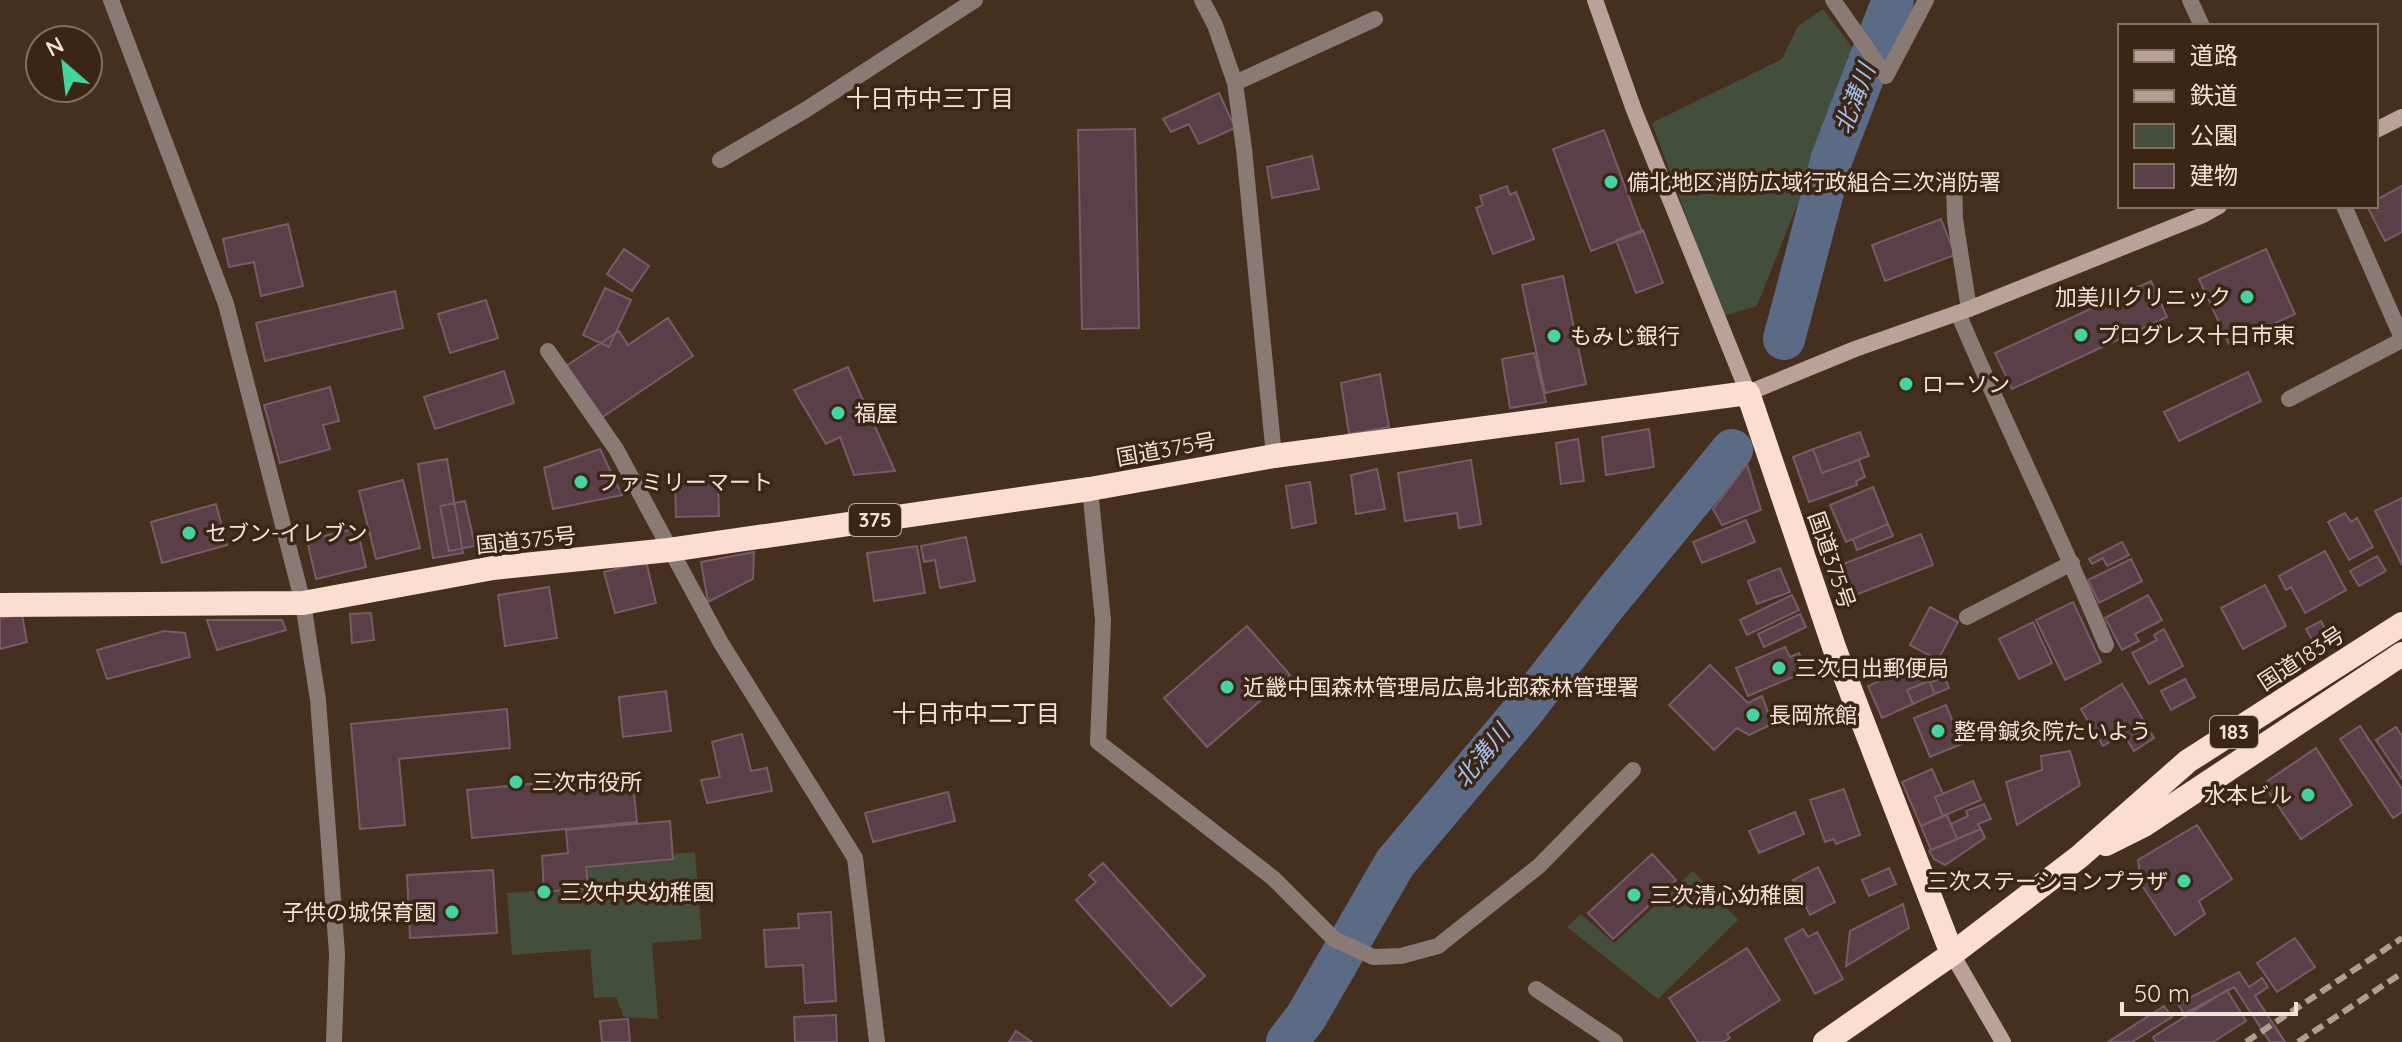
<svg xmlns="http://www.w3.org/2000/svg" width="2402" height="1042" viewBox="0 0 2402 1042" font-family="Quicksand,'Noto Sans JP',sans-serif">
	<rect width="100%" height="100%" fill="#452f1f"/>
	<path fill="#434f3c" d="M1823,9L1857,54L1757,306L1723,316L1652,123L1782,59L1798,26Z
		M695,852L702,939L652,943L658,1019L624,1017L616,997L594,998L590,949L512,955L507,893L582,887L580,862Z
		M1693,871L1738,920L1658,999L1567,927L1581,914L1614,943Z"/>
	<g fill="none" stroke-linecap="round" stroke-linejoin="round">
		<path stroke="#5b6b86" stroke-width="42" d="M1784,339L1832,158L1893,0
			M1287,1042L1306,1017L1395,863L1523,711L1606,604L1732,450"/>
	</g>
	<path fill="#5a3e48" stroke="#795b65" stroke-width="2" d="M1219,93L1235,128L1199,144L1189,124L1171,132L1163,119Z
		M1135,129L1139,328L1082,329L1078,130Z
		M1604,130L1642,232L1591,251L1553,149Z
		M1312,156L1319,189L1272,198L1267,167Z
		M1507,186L1510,195L1516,192L1534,239L1493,254L1476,208L1483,205L1480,196Z
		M2402,186V232L2385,241L2367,206H2376V200Z
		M1941,219L1955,255L1885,281L1872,245Z
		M288,224L303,286L261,296L254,262L229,267L223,239Z
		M1643,230L1663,283L1636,293L1616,240Z
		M624,249L649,266L632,291L607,274Z
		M2266,249L2295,314L2229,344L2199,279Z
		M1563,276L1586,384L1545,393L1522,285Z
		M2151,281L2167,317L2012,389L1995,353Z
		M605,288L631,300L609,347L583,335Z
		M395,291L403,328L265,361L256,323Z
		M486,300L498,338L450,353L438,314Z
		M668,318L693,356L595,422L560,370L619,331L628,345Z
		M1534,353L1546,402L1510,408L1502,359Z
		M848,367L895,471L854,475L840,437L826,444L794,390Z
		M504,371L514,403L435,429L424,397Z
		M2248,372L2261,401L2179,441L2164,412Z
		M1380,374L1389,427L1349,434L1341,383Z
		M330,387L339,421L323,425L330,449L280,463L264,405Z
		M1649,429L1654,467L1606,475L1602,437Z
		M1860,432L1869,456L1822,473L1813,449Z
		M1578,439L1584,481L1561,484L1556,443Z
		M600,449L622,495L553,509L544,468Z
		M1813,449L1822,473L1859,460L1865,477L1856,481L1857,485L1809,502L1793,457Z
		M447,459L463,553L433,558L418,464Z
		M1471,460L1481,524L1459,528L1457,513L1405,521L1398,473Z
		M1747,464L1761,510L1722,525L1713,509Z
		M1377,469L1385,509L1356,514L1351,475Z
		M718,478L719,516L676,517L675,480Z
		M403,480L420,548L376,559L359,491Z
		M1310,482L1316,523L1292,528L1286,486Z
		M1873,487L1888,524L1846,542L1830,505Z
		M2402,498V565L2375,511Z
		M465,501L475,546L449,551L440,506Z
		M216,504L227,545L162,563L151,522Z
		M2345,513L2351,522L2357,518L2373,547L2349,560L2328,522Z
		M1746,520L1755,542L1702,563L1693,542Z
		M1888,524L1893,536L1857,550L1853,539Z
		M357,528L366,567L316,579L307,540Z
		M1921,534L1933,565L1840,601L1833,584L1849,578L1843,564Z
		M966,537L975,581L940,588L935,560L924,562L921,546Z
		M2122,542L2129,555L2107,566L2103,558L2092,564L2089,559Z
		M917,546L925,593L874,601L867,553Z
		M2325,551L2346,590L2305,613L2291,587L2286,590L2279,576Z
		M754,552L753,579L708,602L701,562Z
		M2377,556L2386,571L2359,586L2350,571Z
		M2131,559L2142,581L2099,603L2088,580Z
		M646,561L656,603L615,613L604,572Z
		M1780,568L1790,592L1757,604L1748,581Z
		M2265,585L2286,626L2243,649L2221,608Z
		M549,587L557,638L505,646L498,595Z
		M1792,595L1799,610L1747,635L1740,620Z
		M2148,595L2162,620L2135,634L2139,641L2122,650L2105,618Z
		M2073,602L2101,662L2065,680L2036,620Z
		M1930,607L1958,622L1938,660L1910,645Z
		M371,613L374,640L352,643L350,614Z
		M1800,614L1806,627L1764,647L1758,634Z
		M22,615L27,642L0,649V618Z
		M207,620H282L286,630L217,650Z
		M2321,621L2331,641L2317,649L2306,629Z
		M2033,622L2052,663L2019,679L1999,639Z
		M1247,626L1290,675L1207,747L1164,698Z
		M2164,629L2183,666L2149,684L2132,653L2157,640L2154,635Z
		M164,631L185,633L190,657L107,679L97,650Z
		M1785,647L1790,657L1799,653L1807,671L1748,696L1736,668Z
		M1921,663L1929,681L1907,690L1913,704L1882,718L1868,686Z
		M1710,665L1748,703L1762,696L1772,724L1749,735L1737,728L1714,750L1669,705Z
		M1944,676L1949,688L1935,694L1930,683Z
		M2185,679L2195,697L2171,710L2161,691Z
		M1929,681L1935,694L1913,704L1907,690Z
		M2122,684L2154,738L2134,751L2123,733L2103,746L2081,709Z
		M666,691L671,731L623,737L619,697Z
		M1946,705L1962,744L1930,757L1914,718Z
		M507,709L510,748L399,759L405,825L360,829L351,724Z
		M2360,726L2402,789V812L2393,818L2340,739Z
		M2396,727L2402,736V779L2376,740Z
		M742,734L751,771L767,768L772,791L707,803L701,780L720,777L712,742Z
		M2316,748L2352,805L2301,839L2263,784Z
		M2070,751L2080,785L2017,825L2006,782L2042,770L2041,756Z
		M1932,769L1943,794L1935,797L1943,816L1921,826L1902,782Z
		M632,774L637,822L472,838L467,790Z
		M1973,781L1981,800L1943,816L1935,797Z
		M1844,789L1860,835L1836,844L1834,839L1825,842L1810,800Z
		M948,792L955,821L873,842L865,813Z
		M1984,804L1991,819L1978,824L1981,829L1957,839L1951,824L1968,816L1966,811Z
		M1795,812L1804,834L1759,853L1749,831Z
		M1947,815L1957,839L1931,850L1921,826Z
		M670,821L673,859L586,867L588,888L544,892L542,856L568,853L566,830Z
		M2197,825L2232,879L2199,901L2205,914L2175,935L2141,884L2138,860Z
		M1981,829L1985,838L1945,865L1934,859L1929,851Z
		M1652,854L1676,880L1613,939L1588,913Z
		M1103,863L1205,976L1171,1006L1076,900L1096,882L1089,875Z
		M1818,867L1835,902L1810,915L1793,880Z
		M1889,868L1896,884L1869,896L1862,880Z
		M493,870L497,933L410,938L407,875Z
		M1903,904L1909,928L1846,966L1850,931Z
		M831,912L836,1001L805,1003L803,965L766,967L764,930L799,928L798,914Z
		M1803,929L1808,937L1817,932L1843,979L1815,994L1785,939Z
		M2295,938L2315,967L2277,992L2257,963Z
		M1747,948L1780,1000L1727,1034L1730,1038L1723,1042H1698L1669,998Z
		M2239,972L2249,987L2262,978L2268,987L2255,996L2285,1042H2270L2234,987L2184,1014L2178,1004Z
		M2227,990L2246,1021L2213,1042H2156L2153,1037Z
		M2164,1006L2172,1017L2132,1042H2108Z
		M836,1015L837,1042H795L794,1017Z
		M628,1019L630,1042H602L600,1021Z
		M1016,1031L1032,1042H1009Z"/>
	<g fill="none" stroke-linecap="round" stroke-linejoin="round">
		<path stroke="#8a7a75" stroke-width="16" d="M111,0L226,304L303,603L318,700L329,844L337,954L334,1042
			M1202,0L1215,25L1235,83L1244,149L1274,456
			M1833,0L1886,76L1926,0
			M2190,0L2202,26
			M1235,83L1375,19
			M720,160L807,109L975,0
			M1954,180L1955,219L1969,309
			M2344,206L2402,338
			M1958,313C2005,425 2060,533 2106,645
			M548,351L616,449L721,643L855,858L877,1042
			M2289,399L2402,340
			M1090,489L1103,620L1098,742L1273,878L1334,939L1373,957L1401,956L1438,946L1539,866L1633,770
			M1967,617L2072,563
			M1536,989L1615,1042"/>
		<path stroke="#baa199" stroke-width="16" d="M1595,0L1634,110L1748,393L1855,349L1969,309L2203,215L2219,206
			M2376,130L2402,117
			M1952,954L2003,1042"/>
		<path stroke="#fbddd2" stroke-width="24" d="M0,605L303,603L493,568L669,550L1090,489L1274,456L1748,393L1835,650L1952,954
			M2106,844L2144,825L2402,654
			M1825,1042L1952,954L2079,857L2188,761L2402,624"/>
		<path stroke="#b09e92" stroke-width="6" stroke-dasharray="12 6" stroke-linecap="butt" d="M2246,1042L2402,938
			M2298,1042L2402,973"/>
	</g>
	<g fill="#43d4a0" stroke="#3b2515" stroke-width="3">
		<circle cx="1611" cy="182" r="8"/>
		<circle cx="2247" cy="297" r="8"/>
		<circle cx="2081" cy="335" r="8"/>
		<circle cx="1554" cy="336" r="8"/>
		<circle cx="1906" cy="384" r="8"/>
		<circle cx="838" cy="413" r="8"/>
		<circle cx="581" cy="482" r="8"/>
		<circle cx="189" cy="533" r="8"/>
		<circle cx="1779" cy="668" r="8"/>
		<circle cx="1227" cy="687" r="8"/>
		<circle cx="1753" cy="715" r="8"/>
		<circle cx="1938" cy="731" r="8"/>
		<circle cx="516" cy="782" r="8"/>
		<circle cx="2308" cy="795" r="8"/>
		<circle cx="2184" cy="881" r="8"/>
		<circle cx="544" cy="892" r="8"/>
		<circle cx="1634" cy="895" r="8"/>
		<circle cx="452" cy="912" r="8"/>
	</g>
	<g text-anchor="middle" stroke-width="7" stroke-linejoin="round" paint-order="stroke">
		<g fill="#3b2515" stroke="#bbaa9e" stroke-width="2">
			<rect x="849" y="504" width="52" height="32" rx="6"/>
			<rect x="2210" y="716" width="48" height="32" rx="6"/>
		</g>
		<g font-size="20" font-weight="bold" fill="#f2e3d9">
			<text x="875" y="527">375</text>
			<text x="2234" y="739">183</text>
		</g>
		<g font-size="22" fill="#f2e3d9" stroke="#3b2515" text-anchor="start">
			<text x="1627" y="190">備北地区消防広域行政組合三次消防署</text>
			<text x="2231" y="305" text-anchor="end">加美川クリニック</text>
			<text x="2097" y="343">プログレス十日市東</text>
			<text x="1570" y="344">もみじ銀行</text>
			<text x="1922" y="392">ローソン</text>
			<text x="854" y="421">福屋</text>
			<text x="597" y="490">ファミリーマート</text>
			<text x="205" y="541">セブン-イレブン</text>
			<text x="1795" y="676">三次日出郵便局</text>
			<text x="1243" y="695">近畿中国森林管理局広島北部森林管理署</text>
			<text x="1769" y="723">長岡旅館</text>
			<text x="1954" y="739">整骨鍼灸院たいよう</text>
			<text x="532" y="790">三次市役所</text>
			<text x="2292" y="803" text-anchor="end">水本ビル</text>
			<text x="2168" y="889" text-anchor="end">三次ステーションプラザ</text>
			<text x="560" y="900">三次中央幼稚園</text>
			<text x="1650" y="903">三次清心幼稚園</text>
			<text x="436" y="920" text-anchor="end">子供の城保育園</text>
		</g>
		<g font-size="22" fill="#f2e3d9" stroke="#3b2515">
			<text transform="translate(1166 449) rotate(-10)" y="8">国道375号</text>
			<text transform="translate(526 540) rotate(-6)" y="8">国道375号</text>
			<text transform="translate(1832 560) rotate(71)" y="8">国道375号</text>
			<text transform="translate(2301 658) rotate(-33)" y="8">国道183号</text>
		</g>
		<g font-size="24" fill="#f2e3d9" stroke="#3b2515">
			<text x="930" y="107">十日市中三丁目</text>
			<text x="976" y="722">十日市中二丁目</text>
		</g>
		<g font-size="24" font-style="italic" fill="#a1bff0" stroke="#3b2515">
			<text transform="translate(1855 99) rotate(-69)" y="8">北溝川</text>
			<text transform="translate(1482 756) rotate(-51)" y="8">北溝川</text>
		</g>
	</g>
	<rect x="2118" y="24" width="260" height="184" fill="#3b2515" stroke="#847163" stroke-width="2"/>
	<rect x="2134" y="50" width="40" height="12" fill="#baa199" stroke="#847163" stroke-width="2"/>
	<text x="2190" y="64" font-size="24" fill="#f2e3d9">道路</text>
	<rect x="2134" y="90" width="40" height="12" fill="#b09e92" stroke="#847163" stroke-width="2"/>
	<text x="2190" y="104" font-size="24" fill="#f2e3d9">鉄道</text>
	<rect x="2134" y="124" width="40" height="24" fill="#434f3c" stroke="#847163" stroke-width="2"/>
	<text x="2190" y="144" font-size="24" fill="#f2e3d9">公園</text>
	<rect x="2134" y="164" width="40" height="24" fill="#5a3e48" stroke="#847163" stroke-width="2"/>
	<text x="2190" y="184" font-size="24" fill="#f2e3d9">建物</text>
	<g transform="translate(64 64) rotate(332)"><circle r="38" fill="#3b2515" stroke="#847163" stroke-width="2"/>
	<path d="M0-6L14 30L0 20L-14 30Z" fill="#43d4a0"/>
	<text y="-12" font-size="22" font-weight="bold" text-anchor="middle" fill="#f2e3d9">N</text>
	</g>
	<path d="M2122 1002v12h174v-12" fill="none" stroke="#f2e3d9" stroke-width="4"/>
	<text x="2134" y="1002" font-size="24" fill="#f2e3d9" stroke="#3b2515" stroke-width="6" paint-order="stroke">50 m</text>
</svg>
